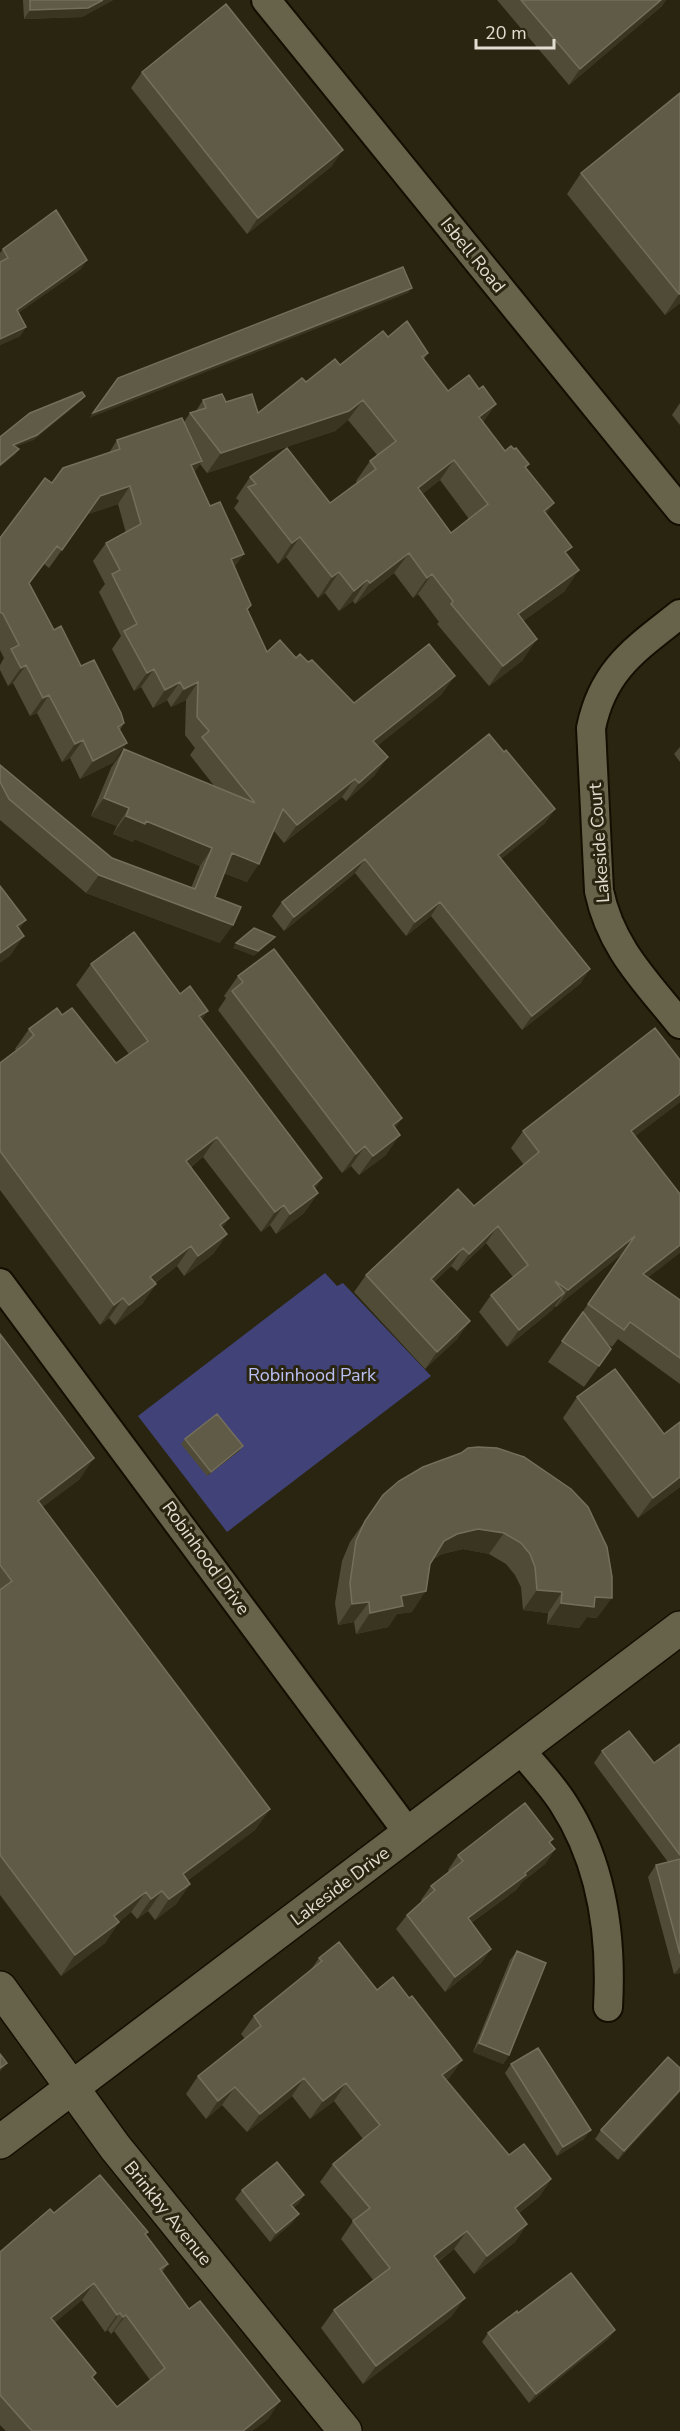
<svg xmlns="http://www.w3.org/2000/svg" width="680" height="2431" viewBox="0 0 680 2431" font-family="'Nunito Sans',sans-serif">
	<rect width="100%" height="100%" fill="#2a2510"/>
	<path fill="#414378" d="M325,1273L337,1286L343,1283L431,1376L227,1532L138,1416Z"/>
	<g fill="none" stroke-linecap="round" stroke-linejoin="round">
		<defs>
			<path id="street" d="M266,0L680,510
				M680,614C636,649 603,669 591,728L599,891C611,948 645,980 680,1024
				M0,1283L409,1834
				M520,1749C534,1767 551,1784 563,1803C602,1863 612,1937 608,2007"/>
			<path id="secondary" d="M0,1988L115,2147L345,2431
				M0,2142L680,1628"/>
		</defs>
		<use href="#street" stroke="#130e00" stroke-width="32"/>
		<use href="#secondary" stroke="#130e00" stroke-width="36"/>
		<use href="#street" stroke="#67624a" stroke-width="28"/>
		<use href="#secondary" stroke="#67624a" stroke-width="33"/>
	</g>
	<path fill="#504b36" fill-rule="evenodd" d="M23,0H113L82,17L24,19Z
		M497,0H666L662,6L569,85Z
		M142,72L332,166L247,234L131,88Z
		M680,93V303L665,315L567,194L581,173Z
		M3,249L81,269L18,313L26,327L20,336L0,345V253Z
		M388,337L428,353L424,359L448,391L483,422L505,451L529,464L526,468L546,514L566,554L565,591L523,621V660L489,686L437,624L439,622L418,594L413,598L394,573L355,604L353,601L339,611L325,593L318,598L286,557L278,564L234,508L239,501L236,498L250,477L330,503L357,483L356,481L370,461L377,455L348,420L335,431L207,473L200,464L194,472L234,567L251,605L247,611L267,652L296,658L308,662L354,703L442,694L377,746L375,775L346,801L342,797L284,843L274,831L247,882L224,873L215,897L220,943L86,893L0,820V782L112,858L191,888L200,866L134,839L133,842L113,834L117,826L91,816L111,768L124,749L215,787L190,755L195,748L185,735L186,700L171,707L167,700L153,708L141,687L134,691L112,649L121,636L99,592L105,584L93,561L106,543L126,533L118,504L88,514L49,568L44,564L29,584L54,630L124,723L120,730L114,762L80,779L70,758L62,762L37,713L30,716L13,683L8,686L0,670V665L4,658L0,650V538L52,483L109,453L117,440L184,422L190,413L196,411L203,400L226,402L258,413L306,382L340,365ZM440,480L469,519L451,533L422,494Z
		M680,403V425L672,415Z
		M680,747V762L674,754Z
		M504,752L555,809L545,823L501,859L581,983L522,1030L431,916L406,936L355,873L284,931L272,916L282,902Z
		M91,964L180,994L202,1020L322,1178L315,1189L318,1193L304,1213L276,1234L270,1225L261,1232L203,1157L191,1167L229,1218L222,1228L227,1234L213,1254L184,1276L177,1266L155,1283L156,1284L142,1304L115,1325L109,1318L100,1325L0,1190V1063L16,1050L15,1049L29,1029L62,1015L116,1063L129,1054L76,985Z
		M238,976L402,1118L395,1128L386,1155L359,1175L351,1166L342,1173L218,1010L226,998L224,996Z
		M680,1102L635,1136L648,1278L680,1300V1384L618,1339L612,1347L605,1342L611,1349L584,1387L548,1362L623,1253L556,1307L555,1306L552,1310L507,1347L479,1312L491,1295L513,1277L486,1243L457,1271L451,1266L434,1282L458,1338L425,1369L354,1292L366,1275L474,1206L524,1165L511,1148L523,1131Z
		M0,1334L80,1479L42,1507L256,1829L188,1880L190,1884L176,1904L155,1920L148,1911L137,1919L131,1912L119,1922L105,1943L61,1976L0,1895Z
		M577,1397L680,1487L638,1518L563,1418Z
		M185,1439L243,1446L239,1451L207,1476L181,1444Z
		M461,1453L597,1618L587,1617L579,1628L547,1624L548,1613L523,1610L521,1587L515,1575L506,1564L489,1554L463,1549L442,1554L432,1560L430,1564L412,1612L397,1614L388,1627L356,1634L354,1622L338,1625L335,1603L342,1561L350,1542L365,1521Z
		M680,1744V1973L674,1974L648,1877L656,1865L668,1862L594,1763L602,1751L654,1763Z
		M553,1839L550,1843L555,1849L545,1864L522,1882L516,1890L471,1923L491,1949L481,1963L445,1992L396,1929L407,1915L422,1902L421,1900L431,1886L449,1872L448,1870L458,1855Z
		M517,1951L509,2055L503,2064L473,2052L510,1960Z
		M319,1958L377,1990L409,1998L462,2060L449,2078L446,2080L509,2155L551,2179L539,2197L519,2213L527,2224L515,2242L474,2274L454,2249L438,2262L452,2316L363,2384L321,2328L334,2310L373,2280L341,2239L353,2221L320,2182L333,2164L363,2139L334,2101L310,2119L292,2096L247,2132L222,2105L206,2119L186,2094L198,2076L245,2039L241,2034L254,2016L310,1971Z
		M511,2064L584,2139L557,2156L505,2073Z
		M680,2092L618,2160L595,2139L601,2130Z
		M242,2190L304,2195L298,2204L293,2208L292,2223L270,2242L235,2199Z
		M54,2213L146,2234L168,2264L162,2272L269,2418L252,2431H6L0,2425V2252ZM82,2300L105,2332L108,2330L111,2334L114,2331L150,2380L117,2407L93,2378L54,2323Z
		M518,2313L615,2330L608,2339L529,2403L482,2342L488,2333Z"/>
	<path fill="#3a3520" d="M103,0H113L82,17L24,19L30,10Z
		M661,0H666L662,6L569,85L580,69Z
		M343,150L332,166L247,234L258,218Z
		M87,260L81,269L10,319L17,310Z
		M412,288L408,293L89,418L93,413Z
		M679,294H680V303L665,315Z
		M26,327L20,336L0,345V339Z
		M85,396L81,401L34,440L9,449L13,445Z
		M363,400L348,420L335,431L207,473L221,453Z
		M496,404L482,424L479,417Z
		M19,449L16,454L0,467V465Z
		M454,460L440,480L404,509L418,488Z
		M202,461L189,479L191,465Z
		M130,486L118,504L88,514L49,568L100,496Z
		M554,503L539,524L544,511Z
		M300,537L286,557L278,564L292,543Z
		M409,553L394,573L355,604L370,583Z
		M244,554L231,572V559Z
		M579,570L565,591L504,635L518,614Z
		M339,572L325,593L318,598L332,577Z
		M432,574L418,594L413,598L427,578Z
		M367,580L353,601L339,611L354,591Z
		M537,639L523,660L489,686L503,666Z
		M26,665L13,683L8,686L21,668Z
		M154,669L141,687L134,691L147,673Z
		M455,676L442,694L361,759L373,741Z
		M180,682L167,700L153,708L165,690Z
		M198,682L186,700L171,707L184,689Z
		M49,695L37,713L30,716L43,698Z
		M83,740L70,758L62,762L75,744Z
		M127,743L114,762L80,779L93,761Z
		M388,757L375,775L346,801L359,783Z
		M355,779L342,797L284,843L297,825Z
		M104,798L129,808L117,826L91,816Z
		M555,809L545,823L489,869L498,855Z
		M126,816L146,821L212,848L200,866L134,839L133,842L113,834Z
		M232,853L259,864L247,882L220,871Z
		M365,859L355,873L284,931L294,917Z
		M99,875L233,925L220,943L86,893Z
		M440,902L431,916L406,936L415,922Z
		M26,920L12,940L17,926Z
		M24,936L10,956L0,963V953Z
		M275,937L272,941L254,956L233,948L236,943Z
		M590,969L581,983L522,1030L532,1016Z
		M208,1011L194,1031L199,1016Z
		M680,1094V1102L620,1148L631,1131Z
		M402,1118L388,1138L393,1125Z
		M400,1135L386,1155L359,1175L373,1156Z
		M217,1137L203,1157L172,1181L186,1161Z
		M365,1146L351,1166L342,1173L356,1154Z
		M322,1178L308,1199L313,1186Z
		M318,1193L304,1213L276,1234L290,1214Z
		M284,1205L270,1225L261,1232L275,1212Z
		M229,1218L215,1238L220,1225Z
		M498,1226L486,1243L457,1271L469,1254Z
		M227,1234L213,1254L184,1276L198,1256Z
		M635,1236L623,1253L556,1307L568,1290Z
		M680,1245V1253L631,1291L643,1274Z
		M191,1246L177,1266L153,1284L150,1277Z
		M463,1248L451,1266L419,1296L431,1279Z
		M156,1284L142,1304L115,1325L129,1305Z
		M564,1293L552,1310L507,1347L519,1330Z
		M123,1298L109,1318L100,1325L114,1305Z
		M470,1321L458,1338L425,1369L437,1352Z
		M243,1446L239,1451L207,1476L211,1472Z
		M94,1458L80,1479L23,1522L38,1501Z
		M680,1477V1487L638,1518L653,1498Z
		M478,1529L504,1533L489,1554L463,1549L442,1554L430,1562L444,1541L457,1534Z
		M537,1590L562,1592L548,1613L523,1610Z
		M426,1591L412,1612L397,1614L388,1627L356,1634L370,1613L401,1596Z
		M595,1597L612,1598L597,1618L587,1617L579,1628L547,1624L561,1603Z
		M369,1602L354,1622L338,1625L352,1604Z
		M270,1809L256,1829L169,1895L183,1874Z
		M555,1849L545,1864L522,1882L516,1890L457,1933L468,1918Z
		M190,1884L176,1904L155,1920L169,1899Z
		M162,1891L148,1911L137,1919L151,1899Z
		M146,1892L131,1912L113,1927L119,1922L105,1943L61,1976L75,1955L114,1916Z
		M491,1949L481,1963L445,1992L455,1977Z
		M680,1967V1973L674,1974Z
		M479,2043L509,2055L503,2064L473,2052Z
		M462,2060L449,2078L429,2093L442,2075Z
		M7,2063L0,2072V2068Z
		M304,2078L292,2096L247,2132L260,2114Z
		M346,2083L334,2101L310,2119L323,2101Z
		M235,2087L222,2105L206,2119L218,2101Z
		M680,2090V2092L618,2160L624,2151Z
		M591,2130L584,2139L557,2156L563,2147Z
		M551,2179L539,2197L502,2226L515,2208Z
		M304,2195L298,2204L285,2214L291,2205Z
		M299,2214L292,2223L270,2242L276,2233Z
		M527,2224L515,2242L474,2274L487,2256Z
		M467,2231L454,2249L421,2274L434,2256Z
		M94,2283L82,2300L39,2335L51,2318Z
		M465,2298L452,2316L363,2384L376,2366Z
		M120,2313L108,2330L105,2332L117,2315Z
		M126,2315L114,2331L111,2334L123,2317Z
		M615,2330L608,2339L529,2403L536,2394Z
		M280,2401L269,2418L252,2431H243Z"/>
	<path fill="#605b46" stroke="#746f5c" stroke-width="1.5" fill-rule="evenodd" d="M30,0H103L88,8L30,10Z
		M521,0H661L580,69Z
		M226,4L343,150L258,218L142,72Z
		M680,93V294H679L581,173Z
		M56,210L87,260L17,310L26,327L0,339V262L8,258L3,249Z
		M403,267L412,288L93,413L118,378Z
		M407,321L428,353L422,357L448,391L469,375L479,389L483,386L496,404L479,417L505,451L511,446L514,449L516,448L529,464L525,467L554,503L544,511L572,547L565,552L579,570L518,614L537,639L503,666L451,604L453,601L432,574L427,578L409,553L370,583L367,580L354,591L339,572L332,577L300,537L292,543L248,487L256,484L250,477L287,448L330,503L376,469L370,461L396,441L363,400L349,411L221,453L190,413L206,408L203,400L222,394L226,402L252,394L258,413L302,378L306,382L335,359L340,365L383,331L388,337ZM454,460L488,504L451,533L418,488Z
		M82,392L85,396L37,435L13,445L19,449L0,465V437L30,413Z
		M182,418L202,461L191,465L210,506L220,502L244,554L231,559L251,605L247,609L267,652L280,640L296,658L300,654L308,662L312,660L354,703L429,644L455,676L373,741L388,757L359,783L355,779L297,825L283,809L259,864L232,853L215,897L241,907L233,925L99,875L9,799L0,782V765L112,858L195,889L212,848L146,821L145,824L126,816L129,808L104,798L124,749L255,803L202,737L209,731L197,717L198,682L184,689L180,682L165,690L154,669L147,673L124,631L137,624L112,574L120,570L106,543L141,524L130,486L100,496L62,550L57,546L29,583L54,630L61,626L81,666L94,660L121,713L124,723L118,727L127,743L93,761L83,740L75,744L49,695L43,698L26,665L21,668L11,649L19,645L3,614L0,612V538L45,478L52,483L63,468L120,449L117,440Z
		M489,734L504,752L506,750L555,809L498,855L590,969L532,1016L440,902L415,922L365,859L294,917L282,902Z
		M0,886L26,920L17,926L24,936L0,953Z
		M254,928L275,937L258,951L236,943Z
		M134,932L180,994L190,986L208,1011L199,1016L322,1178L313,1186L318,1193L290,1214L284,1205L275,1212L217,1137L186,1161L229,1218L220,1225L227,1234L198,1256L191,1246L150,1277L156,1284L129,1305L123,1298L114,1305L0,1151V1063L25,1044L34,1035L29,1029L57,1008L62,1015L72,1008L116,1063L148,1041L91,964Z
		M274,949L402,1118L393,1125L400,1135L373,1156L365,1146L356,1154L232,991L243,982L238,976Z
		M655,1028L680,1060V1094L631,1131L680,1194V1245L643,1274L680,1300V1358L630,1322L624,1330L588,1304L635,1236L568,1290L555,1281L564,1293L519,1330L491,1295L528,1265L498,1226L469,1254L463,1248L431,1279L470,1321L437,1352L366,1275L458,1189L474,1206L539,1152L523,1131Z
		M583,1312L611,1349L599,1366L562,1341Z
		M0,1334L94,1458L38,1501L270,1809L183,1874L190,1884L169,1899L162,1891L151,1899L146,1892L114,1916L119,1922L75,1955L0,1855V1590L12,1581L0,1565Z
		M615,1369L664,1434L680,1422V1477L653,1498L577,1397Z
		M217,1414L243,1446L211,1472L185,1439Z
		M478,1447L497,1448L524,1457L571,1489L588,1507L607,1547L612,1577V1598L595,1597L594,1607L561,1603L562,1592L537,1590L535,1567L530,1554L521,1543L504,1533L478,1529L457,1534L444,1541L430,1564L426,1591L401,1596L403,1606L370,1613L369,1602L352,1604L350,1583L356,1541L365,1521L383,1495L399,1481L423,1467L461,1453L468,1448Z
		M629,1731L654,1763L680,1744V1855L602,1751Z
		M525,1803L553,1839L549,1842L555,1849L525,1873L526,1875L468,1918L491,1949L455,1977L407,1915L435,1890L431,1886L463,1861L458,1855Z
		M680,1859V1954L656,1865Z
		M339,1942L377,1990L393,1977L409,1998L412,1996L462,2060L442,2075L509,2155L524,2144L551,2179L515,2208L527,2224L487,2256L467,2231L434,2256L465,2298L376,2366L334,2310L390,2268L353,2221L370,2208L333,2164L380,2125L346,2083L323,2101L304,2078L260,2114L235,2087L218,2101L198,2076L261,2026L254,2016L322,1961L319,1958Z
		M517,1951L546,1963L509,2055L479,2043Z
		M538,2048L591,2130L563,2147L511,2064Z
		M0,2054L7,2063L0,2068Z
		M668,2057L680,2068V2090L624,2151L601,2130Z
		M277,2162L304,2195L291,2205L299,2214L276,2233L242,2190Z
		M100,2175L148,2232L145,2234L168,2264L160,2269L189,2309L200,2301L280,2401L243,2431H32L0,2395V2252L50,2209L54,2213ZM94,2283L117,2315L120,2313L123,2317L126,2315L165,2368L117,2407L92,2377L96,2373L51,2318Z
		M571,2273L615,2330L536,2394L488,2333L517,2311L518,2313Z"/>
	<g text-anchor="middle" stroke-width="6" stroke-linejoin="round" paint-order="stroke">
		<g font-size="18" fill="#e1ded1" stroke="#2a2510">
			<text transform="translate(473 255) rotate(51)" y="6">Isbell Road</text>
			<text transform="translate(599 843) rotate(-94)" y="6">Lakeside Court</text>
			<text transform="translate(206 1558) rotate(54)" y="6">Robinhood Drive</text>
			<text transform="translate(340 1886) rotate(-37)" y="6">Lakeside Drive</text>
			<text transform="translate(168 2213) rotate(51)" y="6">Brinkby Avenue</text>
		</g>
		<g font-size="18" fill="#bbc1f5" stroke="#2a2510">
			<text x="312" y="1381">Robinhood Park</text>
		</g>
	</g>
	<path d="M476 39v9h78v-9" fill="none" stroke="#e1ded1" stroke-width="3"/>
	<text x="485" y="39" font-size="18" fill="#e1ded1" stroke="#2a2510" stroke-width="4.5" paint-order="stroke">20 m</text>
</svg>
